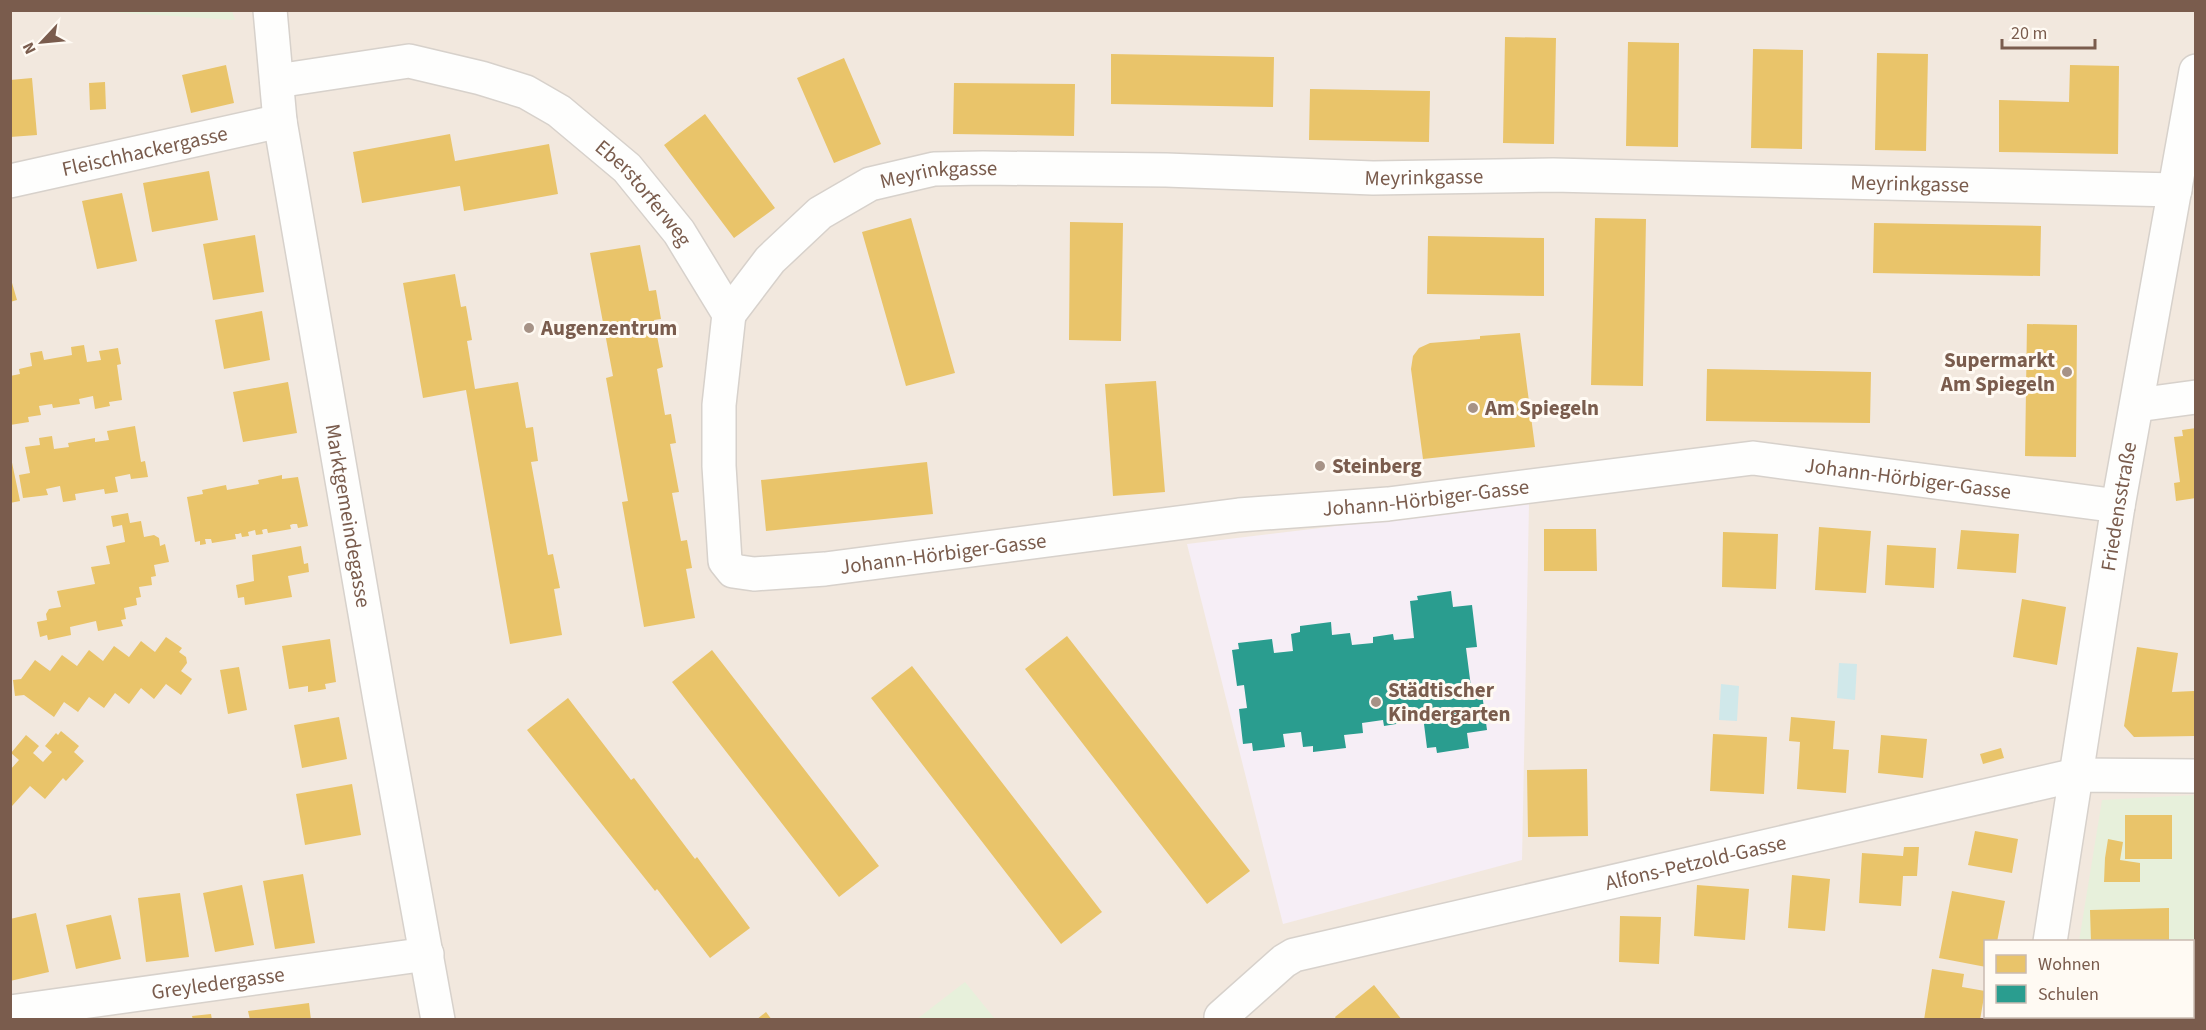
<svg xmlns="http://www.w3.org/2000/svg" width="2206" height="1030" viewBox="0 0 2206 1030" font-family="'Source Sans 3',sans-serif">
	<rect width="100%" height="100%" fill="#f9f5f0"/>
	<path fill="#f2e8de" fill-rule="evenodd" d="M10,11H2195V1019H11ZM1986,942H2192V1016H1986Z"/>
	<path fill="#f6eef6" d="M1529,503L1522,860L1283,924L1187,544Z"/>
	<path fill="#e7f0db" d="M93,11H232L235,20Z
		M2195,795V1019L2066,1020L2067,1016H2192V942L2079,941L2102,800Z
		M965,982L995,1019H917Z"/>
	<path fill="#d0e8ea" d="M1839,663L1857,664L1855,700L1837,698Z
		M1721,684L1739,686L1737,721L1719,720Z"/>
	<path fill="#e9c46a" d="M1505,37L1556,38L1554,144L1503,143Z
		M1628,42L1679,43L1678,147L1626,146Z
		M1753,49L1803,50L1802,149L1751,148Z
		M1877,53L1928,54L1926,151L1875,150Z
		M1111,54L1274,57L1273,107L1111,104Z
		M844,58L881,144L834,163L797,78Z
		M226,65L234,103L191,113L182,75Z
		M2070,65L2119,66L2118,154L1999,152V100L2069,102Z
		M32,78L37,135L10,137V80Z
		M105,82L106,109L90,110L89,83Z
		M954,83L1075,84L1074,136L953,134Z
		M1310,89L1430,91L1429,142L1309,140Z
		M705,114L775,208L734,238L664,145Z
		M450,134L455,161L549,144L558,194L464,211L460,186L362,203L353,152Z
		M209,171L218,220L152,232L143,183Z
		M122,193L137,261L97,269L82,201Z
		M911,218L955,373L906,386L862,232Z
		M1595,218L1646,219L1643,386L1591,385Z
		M1070,222L1123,223L1121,341L1069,340Z
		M1874,223L2041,226L2040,276L1873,273Z
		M255,235L264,292L213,300L203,244Z
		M1428,236L1544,238V296L1427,294Z
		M640,245L649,291L656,290L661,319L654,320L663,367L657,369L665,415L671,414L676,443L670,444L679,492L672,493L681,541L687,540L692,568L686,569L695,618L644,627L622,502L628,501L606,378L613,376L590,253Z
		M455,274L461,307L466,306L472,340L467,341L475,389L518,382L526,428L533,427L538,461L531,462L548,555L553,554L560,588L554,589L562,635L510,644L466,390L423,398L403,283Z
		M10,276L17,300L10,302Z
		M262,311L270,360L224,369L215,320Z
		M2027,324L2077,325L2076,457L2025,456Z
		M1520,333L1535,447L1423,459L1411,369L1413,356L1419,348L1430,343L1480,339V336Z
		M84,345L87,362L101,360L99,351L118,348L121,364L117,365L122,400L109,402L110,406L95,409L93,396L79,399L80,404L53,408L52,404L39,406L41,415L28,417L29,422L10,425V376L20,374L19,369L32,366L30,353L42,351L44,360L72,355L71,347Z
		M1707,369L1871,372L1870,423L1706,421Z
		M1156,381L1165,492L1113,496L1105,384Z
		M288,382L297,433L243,442L233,392Z
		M135,426L141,462L145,461L148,477L131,479L130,474L115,477L118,492L105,494L104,489L75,494L76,500L63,502L60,486L46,489L48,495L23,498L19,475L30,473L25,447L40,445L39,438L52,436L54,449L69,447L68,443L95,438V442L109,440L107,431Z
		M2196,428V498L2176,501L2174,483L2180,482L2174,437L2183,436L2182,430Z
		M10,453L20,501L10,503Z
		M927,462L933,514L766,531L761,480Z
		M282,475V479L298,477L308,526L298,528L297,524H293L290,525L291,529L268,533L267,529H265L262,530L263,534L256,535L255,530L248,532L249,536L242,537L241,533L238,534H235L236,539L212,543L211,539H205L206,544L200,545V541L195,542L187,497L203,494L202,490L226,485L227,490L259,484L258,480Z
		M128,513L130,523L141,521L144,537L154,535L159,538L160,546L165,544L169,562L154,565L156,576L151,577L152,585L139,587L141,597L136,598L137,605L124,608L126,619L121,620L123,626L98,631L96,621L70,627L71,635L48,640L47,635L40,637L37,622L47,620L46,614L49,609L61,607L57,591L95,584L91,567L110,564L106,546L125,542L122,525L113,527L111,516Z
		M1819,527L1871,531L1866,593L1815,590Z
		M1544,529H1596L1597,571H1544Z
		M1961,530L2019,534L2016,573L1957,569Z
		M1723,532L1778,534L1776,589L1722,587Z
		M1887,545L1936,548L1934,588L1885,585Z
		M301,546L304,564L308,563L309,572L288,576L292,597L245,605L244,597L238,598L236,585L254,581L252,555Z
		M2022,599L2066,607L2057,665L2013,657Z
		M1067,636L1250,871L1207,904L1025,669Z
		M166,637L182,648L179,652L186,657L187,663L181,671L192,679L181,695L166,684L154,699L141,688L129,704L115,693L104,708L89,697L78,712L64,702L54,717L24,695L15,696L13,680L21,679L35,660L50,671L62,655L77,666L89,650L103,661L114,646L129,657L141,641L155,652Z
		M330,639L336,682L325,684L326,689L308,692V686L289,689L282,646Z
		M2137,647L2178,653L2172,692L2194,691L2196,695L2195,736L2134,737L2124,726Z
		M712,650L879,866L839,897L672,682Z
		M912,666L1102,912L1061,944L871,698Z
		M239,667L247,710L228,714L220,670Z
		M568,698L631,780L634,778L695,859L697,857L750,928L710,958L657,889L655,891L527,730Z
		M339,717L347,759L302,768L294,725Z
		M1791,717L1835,721L1833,749L1849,750L1846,793L1797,789L1800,742L1789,741Z
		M61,731L79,746L74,752L84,761L66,781L63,778L45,799L30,786L12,806L10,770L19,760L11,753L26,735L39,746L33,753L43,762L52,752L45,746L56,733L58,735Z
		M1713,734L1767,737L1764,794L1710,791Z
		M1881,735L1927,739L1923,778L1878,773Z
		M2001,748L2004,758L1983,764L1980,754Z
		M1587,769L1588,836L1528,837L1527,770Z
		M352,784L361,835L305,845L296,794Z
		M2125,815H2172V859H2125Z
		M1975,831L2018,839L2012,873L1968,865Z
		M2108,839L2123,842L2120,860L2140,863V882H2104L2105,858Z
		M1904,847H1919L1917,876H1903L1901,906L1859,903L1862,853L1903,856Z
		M303,874L315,943L275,949L263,881Z
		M1792,875L1830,879L1825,931L1788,928Z
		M242,885L254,945L215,952L203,893Z
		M1697,885L1749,889L1745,940L1694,936Z
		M1952,891L2005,901L1997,942H1986V967L1939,958Z
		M180,893L189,957L146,962L138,898Z
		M2169,908V942H2091L2090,910Z
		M36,913L49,972L10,981V919Z
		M111,915L121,959L76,969L66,925Z
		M1620,916L1661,917L1659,964L1619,962Z
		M1932,969L1964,974L1962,987L1985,991L1980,1020H1924Z
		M1374,985L1402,1020H1337L1335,1017Z
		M309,1003L311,1020H250L248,1011Z
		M766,1012L772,1020H756Z
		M211,1014L212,1020H193L192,1016Z"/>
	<path fill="#2a9d8f" d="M1451,591L1453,607L1472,605L1477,647L1466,648L1471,687L1481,686L1487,730L1467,733L1469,748L1437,753L1436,747L1427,748L1423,716L1402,718V723L1384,726L1383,720L1362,723L1363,733L1344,735L1346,748L1313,752V746L1303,747L1301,732L1283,734L1285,747L1253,751L1252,743L1243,744L1239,709L1247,708L1244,685L1237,686L1232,650L1239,649L1238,643L1272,639L1274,653L1293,651L1291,634L1300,632V626L1331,622L1332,635L1350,633L1352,645L1373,643V637L1393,634L1394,640L1414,638L1410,601L1418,600L1417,596Z"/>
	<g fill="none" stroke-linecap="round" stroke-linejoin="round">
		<defs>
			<g id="minor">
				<path id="s1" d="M270,10L280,121L380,700L438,1020"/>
				<path id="s2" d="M277,81L409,61L481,78L526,92L559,111L627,168L679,232L729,314L719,405V466L725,561L733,571L754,574L825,569L1239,515L1388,504L1753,458L2118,506"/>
				<path id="s3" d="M10,181L280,121"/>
				<path id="s4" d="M729,314L770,260L820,213L870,184L934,169L983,168L1166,170L1373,178L1553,175L2175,190"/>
				<path d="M2137,405L2196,397"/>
				<path id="s5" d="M2050,942L2118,506L2196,71"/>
				<path id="s6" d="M10,1012L427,954"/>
				<path id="s7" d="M1221,1017L1284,961L1294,955L2076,775L2196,776"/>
				<path d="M2039,1020V1016"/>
			</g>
		</defs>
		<use href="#minor" stroke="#d7d1cb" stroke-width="36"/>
		<use href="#minor" stroke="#fefefd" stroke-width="33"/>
	</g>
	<g fill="#a69286" stroke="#fffaf3" stroke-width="2">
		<circle cx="529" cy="328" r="6"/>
		<circle cx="2067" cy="372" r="6"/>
		<circle cx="1473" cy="408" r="6"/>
		<circle cx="1320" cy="466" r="6"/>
		<circle cx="1376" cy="702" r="6"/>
	</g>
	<g text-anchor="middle" stroke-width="6" stroke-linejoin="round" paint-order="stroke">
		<g font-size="21" fill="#7a5c4d" stroke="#fffaf3">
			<text dy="7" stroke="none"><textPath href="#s3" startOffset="138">Fleischhackergasse</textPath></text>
			<text dy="7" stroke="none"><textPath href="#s4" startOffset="264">Meyrinkgasse</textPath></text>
			<text dy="7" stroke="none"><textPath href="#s4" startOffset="750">Meyrinkgasse</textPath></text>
			<text dy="7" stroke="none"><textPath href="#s4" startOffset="1236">Meyrinkgasse</textPath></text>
			<text dy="7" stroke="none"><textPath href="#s2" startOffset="411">Eberstorferweg</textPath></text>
			<text dy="7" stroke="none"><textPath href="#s2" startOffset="2004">Johann-Hörbiger-Gasse</textPath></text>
			<text dy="7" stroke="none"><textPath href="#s2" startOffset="1518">Johann-Hörbiger-Gasse</textPath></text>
			<text dy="7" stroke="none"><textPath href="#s5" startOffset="441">Friedensstraße</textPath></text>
			<text dy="7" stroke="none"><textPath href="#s1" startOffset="512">Marktgemeindegasse</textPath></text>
			<text dy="7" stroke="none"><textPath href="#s2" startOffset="1032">Johann-Hörbiger-Gasse</textPath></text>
			<text dy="7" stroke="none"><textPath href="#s7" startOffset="508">Alfons-Petzold-Gasse</textPath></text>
			<text dy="7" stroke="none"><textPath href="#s6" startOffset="210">Greyledergasse</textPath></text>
		</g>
		<g font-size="21" font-weight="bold" fill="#7a5c4d" stroke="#fffaf3" text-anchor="start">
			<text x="541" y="335">Augenzentrum</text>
			<text x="2055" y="367" text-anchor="end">Supermarkt<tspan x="2055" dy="24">Am Spiegeln</tspan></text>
			<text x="1485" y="415">Am Spiegeln</text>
			<text x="1332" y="473">Steinberg</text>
			<text x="1388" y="697">Städtischer<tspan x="1388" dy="24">Kindergarten</tspan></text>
		</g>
	</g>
	<rect width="2206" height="1030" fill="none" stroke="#7a5c4d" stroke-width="24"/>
	<rect x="1984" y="940" width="210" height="78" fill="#fffaf3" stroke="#cabbb1" stroke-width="1.5"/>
	<rect x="1996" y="955" width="30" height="18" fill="#e9c46a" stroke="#cabbb1" stroke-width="1.5"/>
	<text x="2038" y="970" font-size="18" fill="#7a5c4d">Wohnen</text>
	<rect x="1996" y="985" width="30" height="18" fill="#2a9d8f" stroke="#cabbb1" stroke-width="1.5"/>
	<text x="2038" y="1000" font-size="18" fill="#7a5c4d">Schulen</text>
	<g transform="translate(42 42) rotate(244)" stroke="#fffaf3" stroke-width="4.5" paint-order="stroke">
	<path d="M0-4.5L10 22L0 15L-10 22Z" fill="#7a5c4d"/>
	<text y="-9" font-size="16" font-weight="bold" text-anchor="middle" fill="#7a5c4d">N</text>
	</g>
	<path d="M2002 39v9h93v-9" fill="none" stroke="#7a5c4d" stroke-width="3"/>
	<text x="2011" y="39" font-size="18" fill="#7a5c4d" stroke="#fffaf3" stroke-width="4.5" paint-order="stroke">20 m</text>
</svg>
